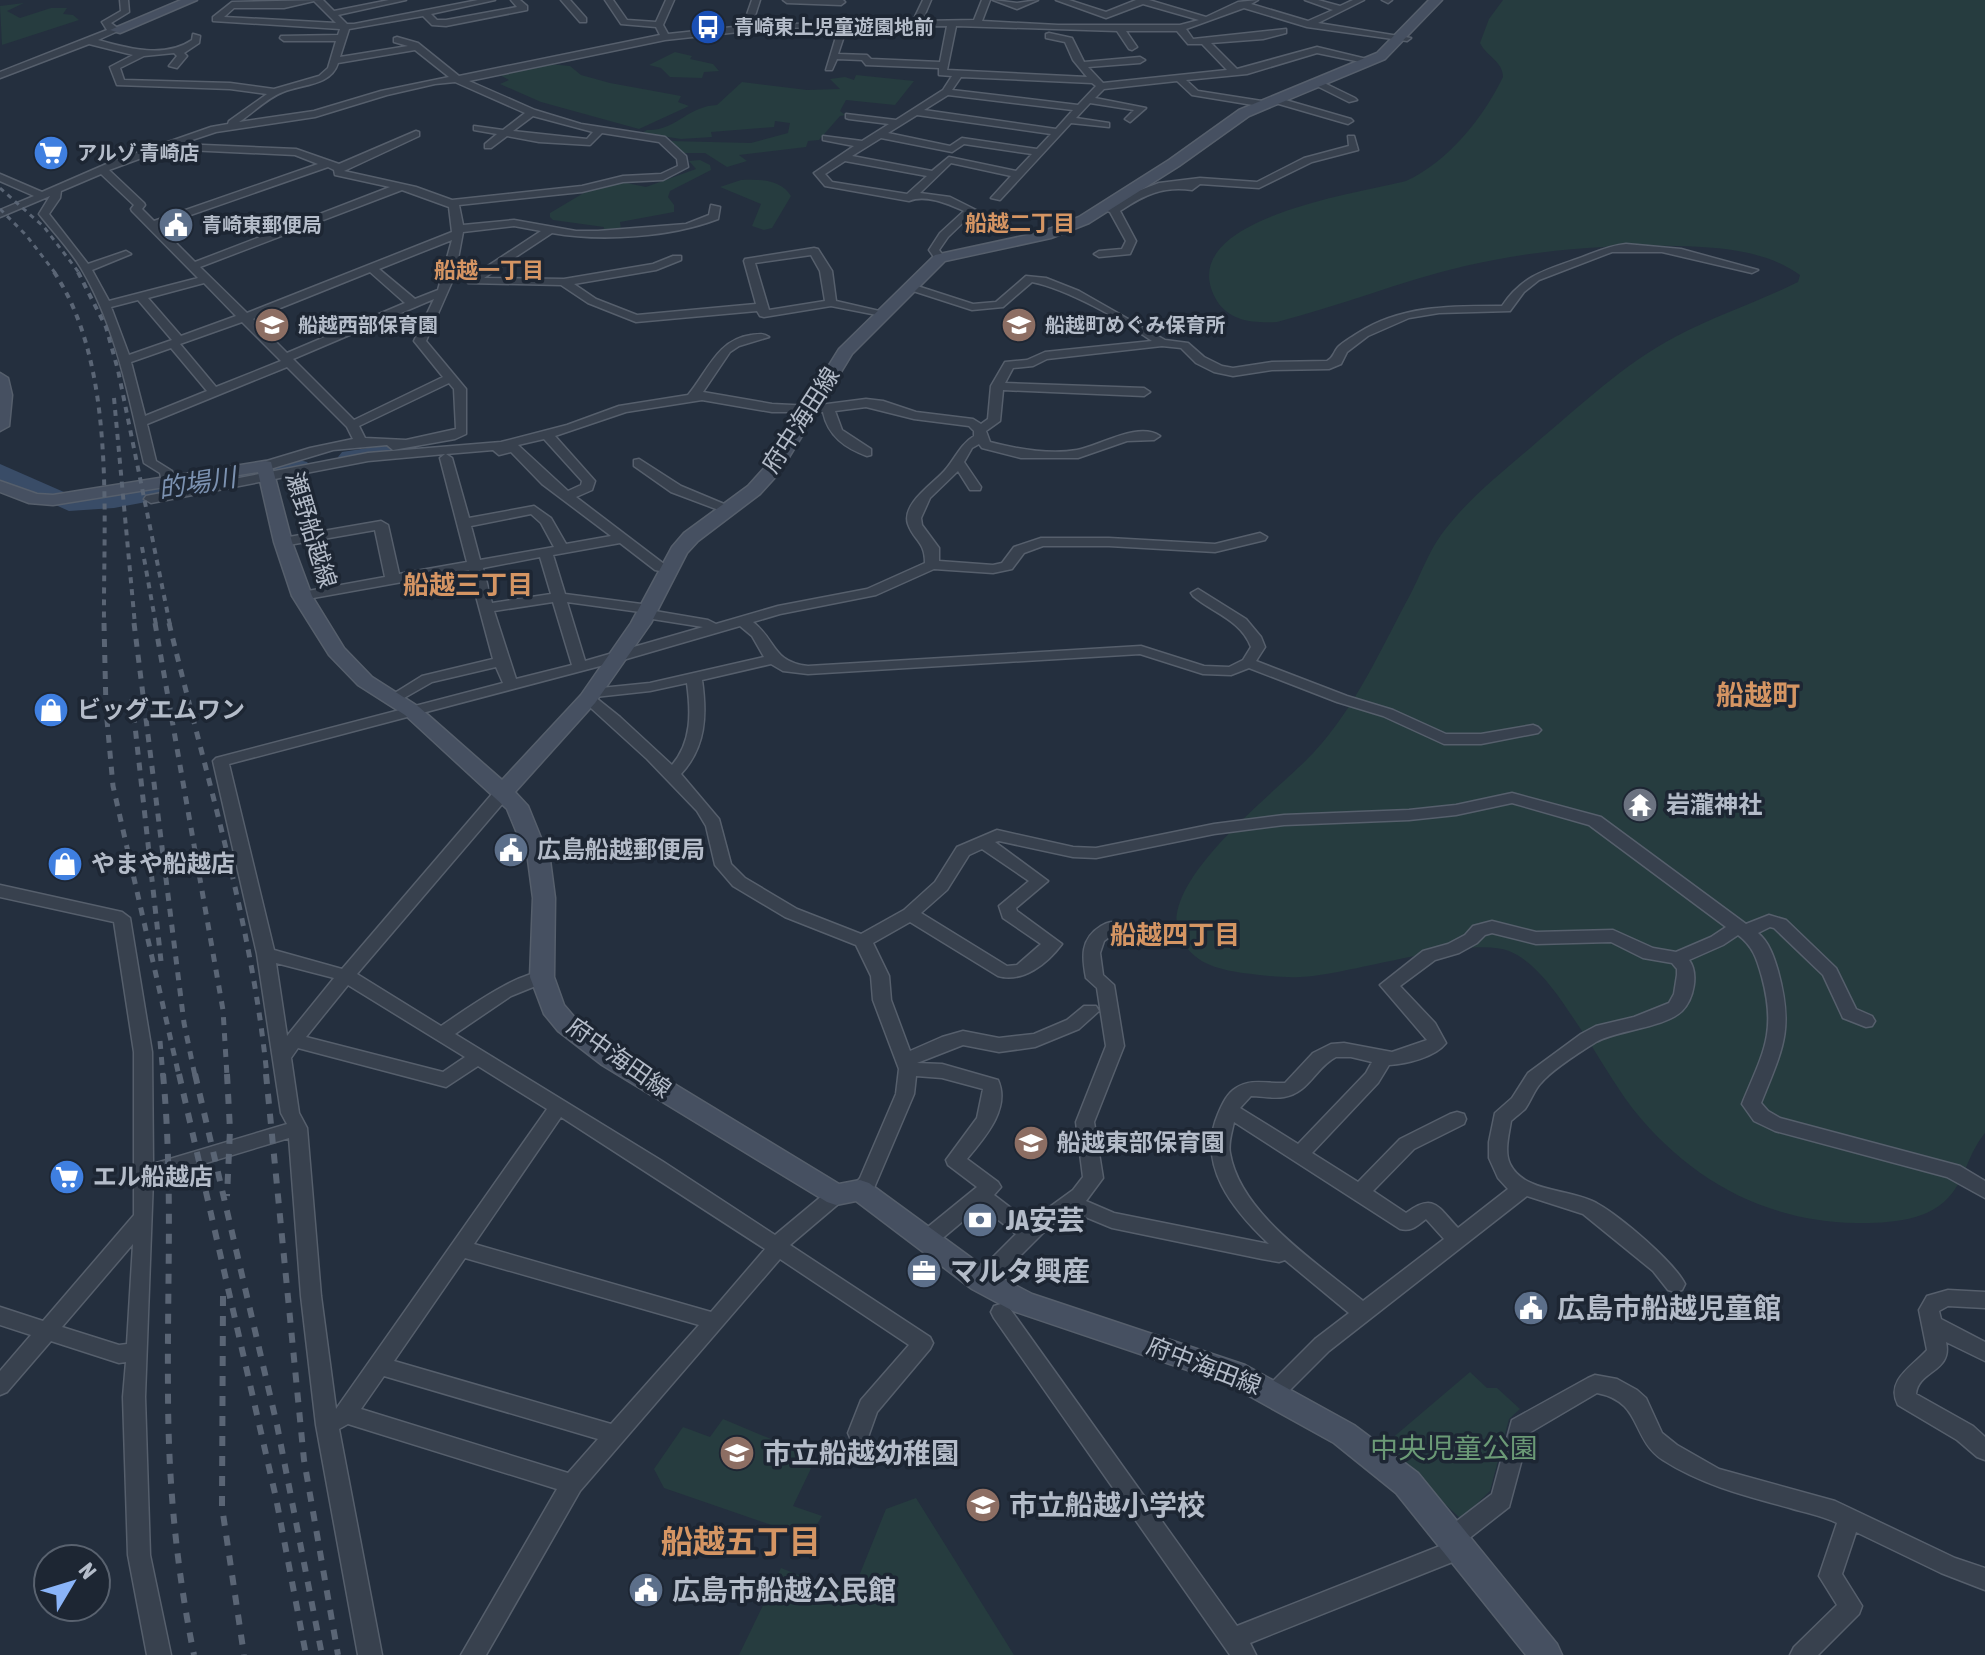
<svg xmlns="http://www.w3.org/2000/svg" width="1985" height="1655" viewBox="0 0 1985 1655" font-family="'Asap Condensed','Noto Sans JP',sans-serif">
	<rect width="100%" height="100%" fill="#242f3e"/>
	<path fill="#263c3f" d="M1503,0H1985V1133C1968,1154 1966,1175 1953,1192C1931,1222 1890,1223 1856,1223C1764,1221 1690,1180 1633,1109C1614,1084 1598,1055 1580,1028C1563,1003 1539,963 1509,951C1468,935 1351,975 1300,977C1282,978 1261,975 1243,973C1216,969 1193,963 1180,937C1154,882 1281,789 1315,751C1355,708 1382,647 1410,595C1420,576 1428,553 1441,535C1467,499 1504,471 1537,442C1581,405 1624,364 1675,337C1714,316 1758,302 1798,282L1800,275C1765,250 1719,247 1677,246C1606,244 1534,250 1465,266C1401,281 1340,306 1277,322C1255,323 1230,322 1217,301C1168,219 1360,193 1406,181C1448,162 1483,118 1503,77C1503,61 1486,56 1480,43L1489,19Z
		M24,3L7,11L20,18L51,8H67L63,14L73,15L79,20L2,45L0,6Z
		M675,52L692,56L690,59L713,64L719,71L704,72L702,78L670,77L661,68L649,65Z
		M548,64L570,66L581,75L610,83L681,96L678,102L689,106L639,129L541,102L500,84L509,80L498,74Z
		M856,75L914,81L895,105L846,100L840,111L845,115L840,116L819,140L808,141L806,147L739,155L747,161L727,167L705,153H681L670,141L751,143L788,133L790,123L775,121L774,127L711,132L712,137L681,139L642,133L647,130C674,132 688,106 717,105L742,82L807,90L840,89L830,79L845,77L854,80Z
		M700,160L710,165L711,170L670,191L668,197L674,205V212L620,222L621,229L603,231L604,227L553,220L550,217V213L587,191L622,182L646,187L696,169L689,161Z
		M741,180C759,179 781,179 791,196L772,228L764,230L752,226L761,204L720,187Z
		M1470,1372L1487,1388H1497L1520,1409L1509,1419L1490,1491L1461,1519L1383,1446Z
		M723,1419L816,1458L793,1506L822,1516L809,1538L664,1488L654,1469L683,1427L710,1437Z
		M916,1498L1014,1655H739L781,1568L851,1596L886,1509Z"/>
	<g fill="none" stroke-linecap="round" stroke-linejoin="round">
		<path fill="#394c67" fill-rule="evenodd" d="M400,443L408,445L412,450L408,455L350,464L342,462L338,457L342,452Z
			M299,460L307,462L311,467L307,472L114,508L69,511L0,480V464L73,496L114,494Z"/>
		<defs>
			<path id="street" d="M120,0H128L129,12L111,23L120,30L98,40C127,48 164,59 192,40L193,34L200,36L199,43L184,53L187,56L177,68L169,66L177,56L174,53L144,56L120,68L124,80L230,83L274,89L319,76L328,68L336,41H284L280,38L281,36L338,35L340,29L213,21V17L232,2L323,0L334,11L389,0H406L338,15L347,24H354L478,0H495L431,14L437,20H446L517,7L511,0H520L527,6V10L446,26L432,25L423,16L349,29L340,57L408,46L394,42V38L397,37L418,43L459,76L660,35L656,27L621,24L605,0H613L627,20L656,22L666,0H674L663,25L668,34L743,26L752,0H760L752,25L913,21L923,0H931L922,21L974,20L982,0H990L982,21L1058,25H1180L1199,20L1143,4L1106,18L1056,0H1069L1106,12L1136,0H1149L1206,17L1238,2L1258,0L1251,4L1308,21L1333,10L1305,0H1318L1340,6L1353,0H1364L1318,23L1411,38L1407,41L1307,27L1244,8L1186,29L1193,39L1286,29V33L1263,39L1211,43L1237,69L1317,47L1375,61L1370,64L1317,53L1247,74L1186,80L1198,91L1268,102V106L1265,107L1192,95L1177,81L1104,89L1095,98L1146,108L1130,122L1125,119L1134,110L1090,103L1076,118L1109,123V127L1071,123L1000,200L991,198L1011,176L951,163L920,193L950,197L976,210L948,237L939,250L945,258L940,261L936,260L929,250L940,233L964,211C948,204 926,194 909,201L825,186L814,173L854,146L823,140V136L862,141L889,124L849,119L846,118V114L896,120L943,90L952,76L939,75V68L866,65L862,60L837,59L832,70H826L839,27L776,28L665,40L469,81L535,110L581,124L665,137L686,156L688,167L663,180L623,182L582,192L459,205L463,225L514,220L576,231H598L686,224L709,215L711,205L720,207L718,219C671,237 602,242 552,233L484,278L564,279L653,264L673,256H681V260L656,270L574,284L596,299L637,315L756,304L744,261L745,259L814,248L818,249L832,271L836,301L888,313L882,316L831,306L764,317L760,316L757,311L636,322L588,303L561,285L468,283V279L541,231L514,226L463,232L455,275L426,341L466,389V434L455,439L393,450L387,445L333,450L270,469H260V463L310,448L353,439L347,427L287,367L147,424L156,461L172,471L174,482L168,486L162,482L160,473L144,463C129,397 116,327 81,268C69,248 53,232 39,214L50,196L0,217V210L34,196L0,181V174L42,192L111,162L211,127L228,124L229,121L267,94L230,89L117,85L110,67L133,55L89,44L0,78V72L107,30L102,22L121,11ZM314,1L336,23L224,17L234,8H284ZM947,26L940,62L871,59L867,55L838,54L847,27ZM956,26L1117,31L1129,49L1132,50L1137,47L1126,31H1177L1188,44H1202L1227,70L1103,83L1088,67L1140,63L1145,60L1140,57L1084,62L1072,38L1049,33L1046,34V38L1065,42L1073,60L1087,77L947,70ZM415,50L449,77L381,91L314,111L239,122C253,113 267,98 283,92C302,84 331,86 338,63ZM961,77L1092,83L1096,86L1078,105L952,90ZM455,82L525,113L503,130L474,126V130L497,134L485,144V148H491L507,136L539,142L590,145L602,133L659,142L677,159L678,166L661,174L623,176L582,186L452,200L416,187L344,171L419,136V132L416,131L339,164L296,149L180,144L216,132L315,117L387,95L435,84ZM948,95L1073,110L1056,129L924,110ZM917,115L1051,134L1037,149L962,138L950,146L888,133ZM533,116L593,132L587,139L513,131ZM881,138L952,152L964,144L1032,154L1016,171L949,157L932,171L852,156ZM166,149L295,155L318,164L154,221L142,209L145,205L144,203L109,170ZM845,161L927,176L907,194L832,182L825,174ZM328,167L334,170L335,175L390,187L195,262L159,226ZM101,174L134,205L131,209L132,211L198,278L109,301L92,270L131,254L126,251L88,264L49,214L60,198L61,191ZM402,190L449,207L452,232L247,313L200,267ZM452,240L438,290L415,299L379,269ZM811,255L820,271L825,301L769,310L755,263ZM370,272L405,303L287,353L253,319ZM204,283L236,316L181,336L148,298ZM434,299L414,341L443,377L354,420L293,359ZM138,300L172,340L129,355L111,307ZM242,322L281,361L216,387L180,344ZM171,348L207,391L145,416L131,362ZM449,383L454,389L456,429L406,440L365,438L359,426Z
				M561,0H570L586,18V22H580Z
				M783,0H843L845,2L841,5L787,3Z
				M993,0L1017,3L1038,0L1017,9Z
				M1382,0H1392L1388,3Z
				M1318,80L1355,98L1357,100L1349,102L1315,85L1313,83Z
				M1275,97L1351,119L1353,121L1348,124L1272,102L1270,100Z
				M1348,136H1354L1358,150L1312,162L1259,188L1200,184L1192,190C1162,186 1144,195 1120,211L1136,241L1130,254L1099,257L1094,254L1099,251L1122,249L1126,241L1110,212L1101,209V205L1113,206L1138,191L1159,183L1200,178L1257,182L1304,158L1349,146Z
				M1626,244L1681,249L1758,270L1752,273L1662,252H1612L1539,280L1524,292L1510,311L1439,313L1409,318L1368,336L1347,352L1341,364L1329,369L1272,370L1233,376L1214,372L1196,363L1181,348L1162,346L1047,359L1033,366L1013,368L1005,383L1144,388L1150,392L1144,396L1003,390L1000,421L986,431L990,442C1017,449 1049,455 1077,450C1100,446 1138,421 1160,436L1154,440L1127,441L1078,458H1021L982,448L979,444L972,448L964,462L981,487L980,490H970L958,471L930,498L921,518L922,525L939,548V561L993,565L1002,563L1014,547L1041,538H1109L1215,544L1260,533L1267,537L1265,540L1215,552L1109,546H1043L1024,553L1012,569L993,573L934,569L876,595L780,614L753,622C777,641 772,662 808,666L1141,646L1204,666L1229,667L1243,660L1251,647C1241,620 1213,613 1193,596L1191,593L1198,589L1246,619L1261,637L1265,647L1256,661L1347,696L1393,710L1446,734H1481L1533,725L1538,727L1541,730L1538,733L1481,744H1444L1383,716L1337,702L1249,668L1231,675L1203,674L1140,654L808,674L783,671L771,664L702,680C707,715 706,747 681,774L719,819L731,864L745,878L797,909L861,934L904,910L935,882L957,847L997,830L1073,847L1096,848L1214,824L1284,815L1409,810L1456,805L1512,793L1601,817L1746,924L1769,915L1786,920L1836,968L1856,1009L1872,1016L1875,1021L1872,1026L1866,1027L1843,1018L1823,975L1774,928L1770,927L1758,933C1769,942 1774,957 1778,971C1794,1030 1783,1048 1761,1103L1768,1111L1780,1118L1960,1166L1985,1181V1198L1947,1177L1775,1131L1754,1121L1742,1104C1763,1053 1777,1033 1762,977C1757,959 1753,946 1738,935L1723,945L1689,960C1699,973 1694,999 1682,1011C1664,1028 1617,1030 1596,1042C1580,1052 1553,1069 1541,1083C1534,1090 1531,1101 1525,1109C1521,1113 1515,1117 1511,1121C1509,1134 1504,1152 1510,1164C1525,1194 1572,1188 1598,1204C1621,1217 1674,1262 1685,1284L1682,1290L1675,1292L1668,1290L1653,1271L1583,1214L1527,1196L1329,1351L1281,1399L1274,1402L1267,1399L1263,1393L1267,1387L1315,1339L1349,1313L1285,1260L1279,1262L1262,1259L1112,1228L1071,1211L1050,1226L989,1287L982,1289L975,1287L972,1281L975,1275L1016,1234L981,1206L932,1247L925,1249L918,1247L915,1241L918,1235L977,1187L948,1165L946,1160L977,1118L983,1089L942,1078L916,1076L914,1094L874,1188C867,1195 863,1199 853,1195L850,1190L860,1178L896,1094L899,1069L873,1000L871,976L856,945L785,917L733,886L715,865L706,826L697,811L647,759L581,699L585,695L586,690L591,689L650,683L764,657L752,636L740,626L623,660L229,764L274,950L342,969L498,787H510L512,791L510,795L357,974L441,1026C462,1012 525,966 548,973L551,977L548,981L511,996L455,1034L662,1161L775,1235L829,1190L836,1187L843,1190L846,1195L843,1200L790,1245L930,1337L933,1343L930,1349L877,1412L867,1440L859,1442L851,1440L848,1433L861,1400L909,1345L780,1259L580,1491L486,1655H461L557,1489L348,1424L339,1429L382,1655H358L316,1425L301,1296L289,1138L153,1179L145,1397L150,1555L171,1655H147L128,1555L123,1397L126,1362L119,1363L51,1341L7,1392L0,1395V1371L31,1335L0,1325V1307L43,1321L134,1215V1052L114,922L0,897V885L122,912L130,918L152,1052L153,1164L287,1124L281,1113L257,954L213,761L216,758L503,683L496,667L432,682L397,702H387L385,699L422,676L493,659L469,570L302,600L297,599L295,596L297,593L385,577L375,530L283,546L276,542L283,538L381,521L388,525L399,574L467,562L440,458L445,454L368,461L151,503L144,499L146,496L368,453L501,442L567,425L619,406L688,395C708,371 717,340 751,335C759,334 763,333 769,337L739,346L730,352L703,392L772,404L812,406L866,399L883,401L916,412L973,419L981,424L988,419L991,386L1005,362L1027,360L1045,352L1152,341C1122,320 1067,289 1032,282L1003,307L972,310L907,289L905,287L911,284L973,304L996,302L1026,276L1046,278L1079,291L1165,340L1188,343L1204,357L1222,366L1233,368L1272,362L1327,361C1334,357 1333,353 1338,347C1343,342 1352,337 1358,333C1402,305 1452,306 1502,306C1522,276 1545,270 1577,259C1594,253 1607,246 1626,244ZM702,400L772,412H823C828,436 845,448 867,456L871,455V449L842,430L835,411L866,407L914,419L969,426L974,431V436C960,445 956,457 946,469C936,482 901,503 908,524C914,541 925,541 925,563L867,589L778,606L716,624L708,620L655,611L654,606L649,605L565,594L553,555L620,543L655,570L670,573L677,569L664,564L576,497L592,490L595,481L555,436L626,412ZM544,439L582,481L581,485L568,491L518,445ZM493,450L499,455L511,452L542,484L611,536L566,544L551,518L534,506L469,518L452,458L446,454ZM531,514L541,523L554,547L480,560L471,526ZM540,557L551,594L492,603L483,568ZM553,602L572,665L516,679L494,611ZM567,602L640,612L641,617L646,618L703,627L585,661ZM687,683C691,712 692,742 672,765L620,717L595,697L650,691ZM1512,803L1589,825L1726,927L1711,937L1676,952L1653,948L1613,930L1536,932L1492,921L1473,926L1465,935L1448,944L1423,951L1380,985L1427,1040L1392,1052L1344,1043L1331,1044L1313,1053L1285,1083C1268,1084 1251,1078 1236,1088C1227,1093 1222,1105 1218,1114C1196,1165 1233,1210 1269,1244L1114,1213L1086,1201L1103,1178L1094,1122L1124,1046L1114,985L1103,975L1100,953L1104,941L1122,927L1120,923C1112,921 1108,922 1101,926C1080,939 1082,957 1086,978L1097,988L1106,1046L1076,1122L1083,1177L1073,1190L1029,1222L994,1195L1001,1187L998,1182L967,1159C984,1138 1011,1109 998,1080L942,1064L917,1063L963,1045L999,1052L1035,1047L1079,1029L1099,1011L1096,1006H1084L1067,1020L1034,1034L999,1038L963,1031L942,1037L910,1051L891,1000L889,976L873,943L910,922L998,976C1023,983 1047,964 1062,944L1017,911L1016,908L1048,881L995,842L999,841L1073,857L1096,858L1214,834L1284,825L1409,820L1456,815ZM982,849L1029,881L999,906L1003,918L1041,944L1017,965L1007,966L921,913L947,890L969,855ZM1492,933L1536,944L1611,942L1643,958L1672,963L1677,969V975L1674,994L1669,1003L1634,1017L1596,1026L1581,1034L1528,1073L1512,1098L1495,1113L1489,1142V1158L1498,1178L1508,1189L1458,1228C1438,1207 1434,1192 1406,1213L1373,1191L1414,1149L1464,1124L1466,1119L1464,1114L1457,1112L1450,1114L1400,1139L1358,1182L1312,1153L1378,1083L1389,1065C1407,1064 1435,1057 1446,1043L1435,1023L1400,986L1435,960L1459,953L1477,943L1485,935ZM276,963L334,978L287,1036ZM348,985L465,1057L443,1072L306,1037ZM298,1048L446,1087L478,1066L547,1109L336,1409L321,1296L307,1128L299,1113L291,1058ZM1336,1057H1351L1372,1062L1366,1073L1298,1144L1240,1108L1251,1096C1262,1096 1273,1099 1284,1097C1309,1093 1315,1068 1336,1057ZM561,1117L765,1249L711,1312L474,1244ZM1234,1122L1400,1229C1411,1232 1417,1226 1426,1219L1444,1239L1363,1301C1319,1264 1240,1214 1230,1153C1228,1143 1232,1132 1234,1122ZM133,1244L127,1344L119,1345L62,1327ZM465,1258L699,1325L611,1424L394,1361ZM384,1376L598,1439L568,1473L361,1409Z
				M639,459L681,486L736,509L729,513L724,512L671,492L634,466V460Z
				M1948,1290L1985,1292V1308L1948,1306L1939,1311L1941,1319L1985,1342V1361L1946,1342C1953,1372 1918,1370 1916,1394L1973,1426L1985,1437V1460L1977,1457L1957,1440L1898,1405C1885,1380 1913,1366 1927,1350L1919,1310L1927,1296Z
				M1001,1304L1008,1306L1237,1626L1445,1544L1442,1537L1445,1530L1492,1494L1512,1420L1588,1378L1595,1375L1617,1379L1637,1390L1646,1398L1662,1433L1677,1445L1719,1469L1835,1501L1955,1558L1985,1568V1590L1941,1573L1856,1532L1842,1574L1862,1606L1859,1614L1818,1655H1790L1794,1647L1837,1605L1819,1576L1837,1523C1823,1516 1806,1513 1790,1508C1746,1496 1702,1485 1663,1460C1630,1438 1643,1402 1597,1393L1529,1433L1509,1507L1467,1540L1473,1548L1470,1555L1250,1643L1256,1655H1230L994,1318L991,1312L994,1306Z"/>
			<path id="secondary" d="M181,0H197L120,33L110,30Z
				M1429,0H1442L1385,59L1249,116L1179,166L1089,223L1051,238L945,261L852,354L780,472L760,494L698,541L687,553L651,623L595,703L515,792L528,806L550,860L555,898L554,977L564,1005L576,1019L620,1051L839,1184L860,1180L869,1183L992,1273L1032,1294L1245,1365L1354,1425L1418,1473L1557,1644L1562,1655H1526L1396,1493L1334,1443L1226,1383L1013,1311L972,1289L856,1201L836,1205L827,1202L602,1065L558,1031L544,1014L530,977L533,898L528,860L507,809L405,715L358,685L329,655L292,596L274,542L258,472L53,505L29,503L0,492V481L37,494L53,495L265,461L271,462L292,542L312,596L344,648L372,677L419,707L502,780L581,695L631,623L672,547L684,533L748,486L767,465L839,349L935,255L1042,232L1079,217L1169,160L1239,110L1377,53Z
				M0,373L8,378L12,395L9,426L0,431Z"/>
		</defs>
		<use href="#street" stroke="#565f6c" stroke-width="3"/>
		<use href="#secondary" stroke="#565f6c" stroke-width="3"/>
		<use href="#street" fill="#38414e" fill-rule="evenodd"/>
		<use href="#secondary" fill="#465061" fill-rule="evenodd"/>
		<path stroke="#5a6575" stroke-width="3" stroke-dasharray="5 5" stroke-linecap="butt" d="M0,188L44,227L80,274
			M0,209L26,235L56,274"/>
		<path stroke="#5a6575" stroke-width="4" stroke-dasharray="6 6" stroke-linecap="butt" d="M54,272C117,366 103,516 104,625
			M78,272L106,327L118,370L170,625
			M114,398L135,625
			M142,547L156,625"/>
		<path stroke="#5a6575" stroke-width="5" stroke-dasharray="8 8" stroke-linecap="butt" d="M104,623L106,709L113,786L179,1076
			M134,623L184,1023L195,1076
			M155,623L223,1010L227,1076
			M169,623C205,772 252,923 267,1076
			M132,699L161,961
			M160,1041L163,1076"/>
		<path stroke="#5a6575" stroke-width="6" stroke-dasharray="10 10" stroke-linecap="butt" d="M163,1074C173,1179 167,1285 168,1390C168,1479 176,1567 194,1655
			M179,1074L276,1498L306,1655
			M195,1074L277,1425L322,1655
			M227,1074L230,1130L227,1196
			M266,1074L304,1460L338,1655
			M223,1296L222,1507L244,1655"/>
	</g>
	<defs>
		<symbol id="bus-disc" viewBox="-11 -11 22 22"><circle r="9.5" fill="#1a4fb4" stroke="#1d2633"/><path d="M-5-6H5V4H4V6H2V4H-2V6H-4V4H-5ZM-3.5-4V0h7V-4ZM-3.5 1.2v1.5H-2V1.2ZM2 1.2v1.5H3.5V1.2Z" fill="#fff"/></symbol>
		<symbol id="supermarket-disc" viewBox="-11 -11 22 22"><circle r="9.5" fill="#3f7fe0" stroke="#1d2633"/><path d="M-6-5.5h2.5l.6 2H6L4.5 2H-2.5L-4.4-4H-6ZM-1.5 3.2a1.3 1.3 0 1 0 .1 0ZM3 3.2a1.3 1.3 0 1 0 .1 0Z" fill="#fff"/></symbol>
		<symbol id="civic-disc" viewBox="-11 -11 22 22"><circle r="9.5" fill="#5c6f8a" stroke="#1d2633"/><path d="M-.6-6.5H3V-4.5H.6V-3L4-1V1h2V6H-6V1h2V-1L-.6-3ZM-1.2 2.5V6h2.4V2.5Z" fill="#fff"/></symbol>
		<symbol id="school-disc" viewBox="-11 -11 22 22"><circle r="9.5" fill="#8d6e63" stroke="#1d2633"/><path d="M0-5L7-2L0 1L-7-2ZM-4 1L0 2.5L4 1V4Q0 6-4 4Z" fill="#fff"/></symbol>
		<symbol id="shop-disc" viewBox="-11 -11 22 22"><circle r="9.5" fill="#3f7fe0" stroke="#1d2633"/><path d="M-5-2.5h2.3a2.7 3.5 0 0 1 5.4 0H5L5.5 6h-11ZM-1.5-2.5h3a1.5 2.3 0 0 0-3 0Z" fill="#fff"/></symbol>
		<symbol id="temple-disc" viewBox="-11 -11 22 22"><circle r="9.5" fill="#6b7280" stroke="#1d2633"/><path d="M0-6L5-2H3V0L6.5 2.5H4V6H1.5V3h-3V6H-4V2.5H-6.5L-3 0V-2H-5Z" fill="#fff"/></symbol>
		<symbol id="bank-disc" viewBox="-11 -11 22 22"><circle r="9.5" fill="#5c6f8a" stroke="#1d2633"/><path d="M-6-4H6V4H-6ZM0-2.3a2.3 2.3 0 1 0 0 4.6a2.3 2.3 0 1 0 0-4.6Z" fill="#fff"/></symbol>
		<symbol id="office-disc" viewBox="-11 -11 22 22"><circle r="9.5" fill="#5c6f8a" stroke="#1d2633"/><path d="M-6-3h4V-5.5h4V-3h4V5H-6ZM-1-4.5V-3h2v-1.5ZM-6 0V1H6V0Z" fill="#fff"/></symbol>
	</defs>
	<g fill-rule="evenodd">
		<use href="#bus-disc" x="688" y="7" width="40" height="40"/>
		<use href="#supermarket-disc" x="31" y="133" width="40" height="40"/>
		<use href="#civic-disc" x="156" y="205" width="40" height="40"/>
		<use href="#school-disc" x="252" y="305" width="40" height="40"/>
		<use href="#school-disc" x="999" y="305" width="40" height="40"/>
		<use href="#shop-disc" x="31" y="690" width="40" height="40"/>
		<use href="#temple-disc" x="1620" y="785" width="40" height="40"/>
		<use href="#civic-disc" x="491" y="830" width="40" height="40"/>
		<use href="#shop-disc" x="45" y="844" width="40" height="40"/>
		<use href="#school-disc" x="1011" y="1123" width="40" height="40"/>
		<use href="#supermarket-disc" x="47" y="1157" width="40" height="40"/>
		<use href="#bank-disc" x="960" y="1200" width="40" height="40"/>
		<use href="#office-disc" x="904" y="1251" width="40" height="40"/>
		<use href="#civic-disc" x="1511" y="1288" width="40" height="40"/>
		<use href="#school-disc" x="717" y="1433" width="40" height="40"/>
		<use href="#school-disc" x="963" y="1485" width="40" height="40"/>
		<use href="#civic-disc" x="626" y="1570" width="40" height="40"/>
	</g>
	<g text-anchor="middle" stroke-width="7" stroke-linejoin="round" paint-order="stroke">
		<g font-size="20" font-weight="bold" fill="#b4bcc9" stroke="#1d2633" text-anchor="start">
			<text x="734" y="34">青崎東上児童遊園地前</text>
			<text x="77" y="160">アルゾ 青崎店</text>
			<text x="202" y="232">青崎東郵便局</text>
			<text x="298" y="332">船越西部保育園</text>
			<text x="1045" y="332">船越町めぐみ保育所</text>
		</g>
		<g font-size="22" font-weight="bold" fill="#d59563" stroke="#1d2633">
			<text x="1020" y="231">船越二丁目</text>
			<text x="489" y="278">船越一丁目</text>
		</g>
		<g font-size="24" fill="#b4bcc9" stroke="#1d2633">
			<text transform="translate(801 420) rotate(-57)" y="8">府中海田線</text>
			<text transform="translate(311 530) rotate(73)" y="8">瀬野船越線</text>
			<text transform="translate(619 1058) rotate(35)" y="8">府中海田線</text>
			<text transform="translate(1204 1366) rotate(21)" y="8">府中海田線</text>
		</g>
		<g font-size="24" font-weight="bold" fill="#b4bcc9" stroke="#1d2633" text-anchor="start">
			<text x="77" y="718">ビッグエムワン</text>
			<text x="1666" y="813">岩瀧神社</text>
			<text x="537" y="858">広島船越郵便局</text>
			<text x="91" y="872">やまや船越店</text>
			<text x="1057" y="1151">船越東部保育園</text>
			<text x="93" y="1185">エル船越店</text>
		</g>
		<g font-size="26" font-style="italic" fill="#7c92b1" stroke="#1d2633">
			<text transform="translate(197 483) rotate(-9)" y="9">的場川</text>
		</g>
		<g font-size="26" font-weight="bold" fill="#d59563" stroke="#1d2633">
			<text x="468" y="594">船越三丁目</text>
			<text x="1175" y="944">船越四丁目</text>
		</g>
		<g font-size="28" font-weight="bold" fill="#d59563" stroke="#1d2633">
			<text x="1758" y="705">船越町</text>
		</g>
		<g font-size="28" font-weight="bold" fill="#b4bcc9" stroke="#1d2633" text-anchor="start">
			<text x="1006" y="1230">JA安芸</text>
			<text x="950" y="1281">マルタ興産</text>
			<text x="1557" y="1318">広島市船越児童館</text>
			<text x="763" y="1463">市立船越幼稚園</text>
			<text x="1009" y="1515">市立船越小学校</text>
			<text x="672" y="1600">広島市船越公民館</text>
		</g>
		<g font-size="28" fill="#6b9a76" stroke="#1d2633">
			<text x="1454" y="1458">中央児童公園</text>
		</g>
		<g font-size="32" font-weight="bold" fill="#d59563" stroke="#1d2633">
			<text x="741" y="1553">船越五丁目</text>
		</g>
	</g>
	<g transform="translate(72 1583) rotate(52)"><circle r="38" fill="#1d2633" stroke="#59626f" stroke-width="2"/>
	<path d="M0-6L14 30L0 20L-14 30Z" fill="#8ab4f8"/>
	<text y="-12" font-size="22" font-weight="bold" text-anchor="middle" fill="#b4bcc9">N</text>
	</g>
</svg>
